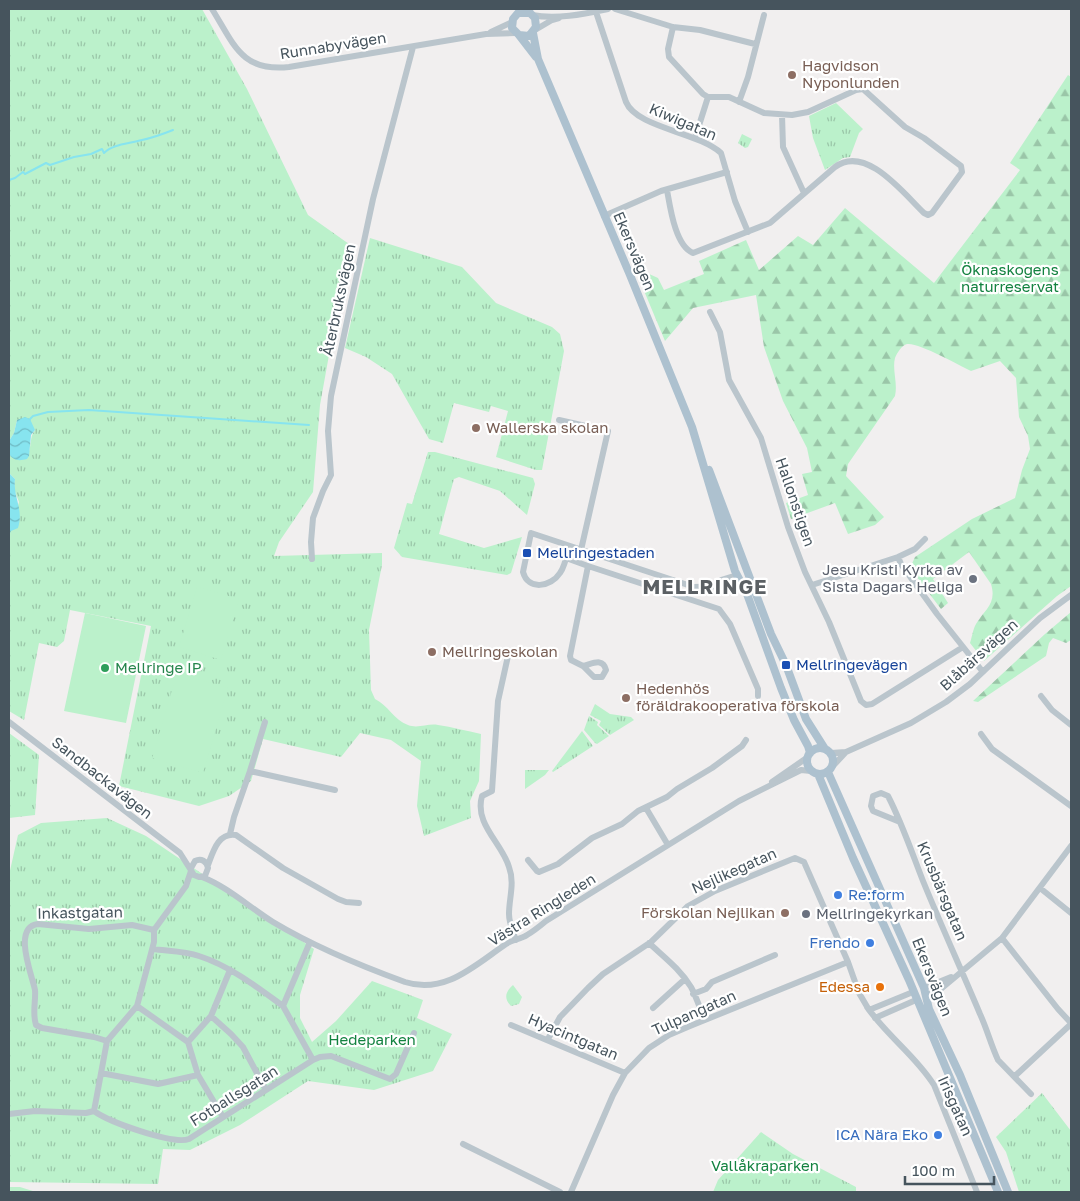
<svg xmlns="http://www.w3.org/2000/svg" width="1080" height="1201" viewBox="0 0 1080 1201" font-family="'Golos Text',sans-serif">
	<defs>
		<pattern id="grass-tufts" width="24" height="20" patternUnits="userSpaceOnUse" patternTransform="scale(1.25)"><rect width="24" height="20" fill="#bbf1cb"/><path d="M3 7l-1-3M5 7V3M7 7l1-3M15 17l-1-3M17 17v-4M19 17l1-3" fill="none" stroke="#9ac6a8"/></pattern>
		<pattern id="forest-firs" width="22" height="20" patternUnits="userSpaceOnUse" patternTransform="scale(1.25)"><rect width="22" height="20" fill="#bbf1cb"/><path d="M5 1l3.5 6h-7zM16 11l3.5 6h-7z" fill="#9ac6a8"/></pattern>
		<pattern id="water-waves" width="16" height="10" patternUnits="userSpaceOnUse" patternTransform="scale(1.25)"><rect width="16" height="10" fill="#87e4ef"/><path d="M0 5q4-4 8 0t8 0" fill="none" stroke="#70bbc5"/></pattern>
	</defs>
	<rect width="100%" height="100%" fill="#f1efef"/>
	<path fill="url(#grass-tufts)" d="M9,9H202L247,89L308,215L349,244L320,405L313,492L279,542L274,556L382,553V565L369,630L371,690L375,699C388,705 394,720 408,725C418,729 428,723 438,725C452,727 467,731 481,734L479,781L470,801L471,818L424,836L417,806L421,761L391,740L360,733L341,757L263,739L251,781L229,796L199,806L119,786L151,626L70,610L64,641L57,647L39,643L24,720L9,711V535L19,502L14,489L15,479L9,473V454L11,456L28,454C32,445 29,438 35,430L17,420L14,433L9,441Z
		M836,103L863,129L859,133L850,157L843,158L825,170L813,138L809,116Z
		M742,134L752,139L748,147L745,148L738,143Z
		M370,238L462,267L496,303L552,327L560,334L564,351L542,470H536L496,457L508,411L491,406L489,412L454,403L443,443L429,439L392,374L366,357L345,348Z
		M428,452H435L533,478L535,484L527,515L500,491L459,477L454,479L439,534L484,548L522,537L511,573L507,575L402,557L394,548L407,503L412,504Z
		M595,704L610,714L631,717L634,720L610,735L599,725L601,721L590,715Z
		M589,716L598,722L597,725L609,736L597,744L595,743L584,730Z
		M582,731L593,746L553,772L552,771Z
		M9,733L39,755L35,815L9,818Z
		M525,770H549L545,775L525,789Z
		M107,818L146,836L314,949L300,995V1018L312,1042L336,1021L372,981L423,1000L417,1018L452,1034L433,1071L374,1090L308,1081L240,1125L190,1150L163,1149L158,1184L9,1182V875L18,835L41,823Z
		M513,985L522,997L519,1004L511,1006C503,998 506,991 513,985Z
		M1042,1093L1071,1131V1192H1019L1006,1152L996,1137Z
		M761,1132L793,1154L856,1187V1192H713L718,1180Z
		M9,1187H20L36,1192H9Z"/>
	<path fill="url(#forest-firs)" d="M1068,75L1071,77V586L1057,596L984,661L970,643C972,637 973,629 976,624C985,609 997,604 991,584L969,552L933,579L948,603L941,609L910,568L915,557L972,519L1015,498L1022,470L1030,449L1028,436L1019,417L1016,378L1000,361L971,371C959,365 918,342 907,344C902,345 897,353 895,358C892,370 898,383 895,396L848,464L846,476L884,517L875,525L848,534L835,503L791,519L786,503L808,495L802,474L812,472L807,448L783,401L764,347L756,295L693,308L665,341L637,274L647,273L658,278L664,290L704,274L699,261L746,240L759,270L798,236L813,245L845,208L934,283L1020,170L1010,163Z
		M1071,612V640L1066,643L1053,638L1049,643L1046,656L978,702L973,701L1045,634Z"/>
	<path fill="#bbf1cb" d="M197,587L239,599L221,660L179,647Z
		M85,613L146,626L126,723L64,711Z
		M177,673L228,688L203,773L152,758Z"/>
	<path fill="url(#water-waves)" d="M25,417L30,419L35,430L31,435L29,456L27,459C19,461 14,461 9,454V441L14,433L17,420Z
		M9,473L15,479C13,498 24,509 18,528L11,531L9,535Z"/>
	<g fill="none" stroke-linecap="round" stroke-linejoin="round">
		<path stroke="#87e4ef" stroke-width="2" d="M9,180L15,178L23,172L25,174L46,163L50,165L74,157L91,154L102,149L104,153C113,144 128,144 142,140C152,138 163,134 173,130
			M30,419L33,416L48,412L89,410L309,425"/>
		<path stroke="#bac5cc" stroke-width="6" d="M212,9C234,44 241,72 289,67L486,34L515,33
			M595,9L626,102C637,128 698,132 721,153L735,201L748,232
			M615,9L673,27L700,30L755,44
			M532,15C556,20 584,14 608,9
			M673,27L668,49L669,57L703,94L708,97L695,138
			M535,30L552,20L559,18
			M491,32L512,22
			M739,102L748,77L764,15
			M782,115L783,147L804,193
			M667,190C670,206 675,246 693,253L770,223L835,167C866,144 904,194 924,213L928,215L932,213L962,172L961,166L924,138L905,127L863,89L856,90L808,112L792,115L764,113L729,97H708
			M604,216L661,191L727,172
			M710,312L720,332L729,380L761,438L788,527L805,572L829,622L861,701L866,705L872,704L963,647
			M559,420L608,431L581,550
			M569,546C567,555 565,566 560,573C551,587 528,591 523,572L531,533L694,587L723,586L740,581
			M898,557L901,564L937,614L983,672
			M566,558L588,566
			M312,559L311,542L313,518L323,491L331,475L328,431L331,396L373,199L413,47
			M716,585L721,580L737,575
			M812,585L898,557L915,549L925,539
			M508,656L498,701L492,791L482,796C474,824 502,843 509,867C515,883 509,898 509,914C509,923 513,932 516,940
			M583,666C592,664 603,657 606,670L602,677H594L583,666L571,660L570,656L588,566L719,609L730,624L758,689V696
			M1041,696L1052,710L1071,725
			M9,722L180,853L194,875L199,877L205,876L208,868C207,861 201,858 195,861L191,868
			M981,734L992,749L1071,806
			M831,753L846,752L911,723L946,702L970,684L1040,618L1071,595
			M832,767L846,752
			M250,771L335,790
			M772,782L808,757
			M646,808L668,845
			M900,822L873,811L871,806L873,796L881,793L888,796C902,823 912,853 923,881C941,925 961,969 980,1014C987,1029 991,1045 998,1060L1031,1094
			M230,834L234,817L250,771L265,722
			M528,860L537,871L539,872L558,864L592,838L622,824L638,811L667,797L677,789L712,768L742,746L746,740
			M208,865C213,852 218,832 236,835L283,868L338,899L346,902L359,903
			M202,877C228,887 249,907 273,922C313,946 361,966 405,982C445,995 475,965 506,944C512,940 521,939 527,935C534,931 540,926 546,921L739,801L801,770L811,771
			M1040,888L1071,913
			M1002,938L1058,1009L1071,1023
			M649,943C664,957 680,969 691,987C696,996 700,1009 705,1020
			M153,949C167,951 185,951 199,956C230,966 257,987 283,1006
			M924,988L951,977
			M693,994L706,989L712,982L775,955
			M926,996L942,988L1002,938L1071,846
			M137,1006L188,1042L198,1075L223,1117
			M867,1007C887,1036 916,1056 934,1085L977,1192
			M653,1008L685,979
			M211,1016L231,1034L243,1047L266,1090
			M875,1018L916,1000
			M511,1025L625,1073
			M548,1039L560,1017L588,988L603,974L651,942L688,906L715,891L795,858L804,862L848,962L859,993L869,1010L913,992
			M107,1041L94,1037L42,1028L36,1025C32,1013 36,1001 35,990C32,975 12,927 38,924L89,929L132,925L154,930
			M188,1042L211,1016L230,970
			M313,1060L320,1057L331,1056L390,1079L396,1074L414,1033
			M101,1073L158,1084L198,1075
			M1015,1076L1071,1024
			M94,1111L107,1041L137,1006L154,942V930L186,886L191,871
			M9,1114L35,1111L86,1113L94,1111C109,1122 173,1145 189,1139L313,1060L283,1006L310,942
			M463,1144L560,1192
			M571,1192L613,1095L625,1073L649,1048L669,1035L690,1026L848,962"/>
		<path stroke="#adc1cf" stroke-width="8" d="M526,9L535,18L536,27L529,36L519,35L512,28L513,19L518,13H530
			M533,33L538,59L630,275L692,427L735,571L747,594L781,688L794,720L808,746L810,753
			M519,35L536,57
			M709,470L771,634L786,665L806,719L825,749
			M807 761a13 13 0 1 1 26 0a13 13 0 1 1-26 0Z
			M828,772L924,988L929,1009L960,1075L1008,1192
			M818,774L853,858L909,980L998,1192"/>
	</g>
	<g fill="#8d6e63" stroke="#fff" stroke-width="2">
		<circle cx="792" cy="75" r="5"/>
		<circle cx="476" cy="428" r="5"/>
		<circle cx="432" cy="652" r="5"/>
		<circle cx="626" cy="698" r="5"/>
		<circle cx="785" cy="913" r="5"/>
	</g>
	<g fill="#1a4fb4" stroke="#fff" stroke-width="2">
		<rect x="522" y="548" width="10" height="10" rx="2.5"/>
		<rect x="781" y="660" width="10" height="10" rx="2.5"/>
	</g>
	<g fill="#6b7280" stroke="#fff" stroke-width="2">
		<circle cx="973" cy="579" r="5"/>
		<circle cx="806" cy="914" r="5"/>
	</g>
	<circle fill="#2e9e5b" stroke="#fff" stroke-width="2" cx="105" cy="668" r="5"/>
	<g fill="#3f7fe0" stroke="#fff" stroke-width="2">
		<circle cx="838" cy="895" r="5"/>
		<circle cx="870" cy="943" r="5"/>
		<circle cx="938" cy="1135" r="5"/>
	</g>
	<circle fill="#e8710a" stroke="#fff" stroke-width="2" cx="880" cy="987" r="5"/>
	<g text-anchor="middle" stroke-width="4.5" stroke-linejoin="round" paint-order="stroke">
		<g font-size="15" fill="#46545d" stroke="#fff">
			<text transform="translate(333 46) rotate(-9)" y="5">Runnabyvägen</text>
			<text transform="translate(683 122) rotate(23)" y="5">Kiwigatan</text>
			<text transform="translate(634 251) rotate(67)" y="5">Ekersvägen</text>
			<text transform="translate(339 300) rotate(-78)" y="5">Återbruksvägen</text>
			<text transform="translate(795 502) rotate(71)" y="5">Hallonstigen</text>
			<text transform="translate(979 655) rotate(-42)" y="5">Blåbärsvägen</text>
			<text transform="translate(102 778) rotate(38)" y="5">Sandbackavägen</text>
			<text transform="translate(734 871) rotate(-24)" y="5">Nejlikegatan</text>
			<text transform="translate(942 891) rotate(67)" y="5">Krusbärsgatan</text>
			<text transform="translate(542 910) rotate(-32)" y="5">Västra Ringleden</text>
			<text transform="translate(80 913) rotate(-1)" y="5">Inkastgatan</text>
			<text transform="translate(932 977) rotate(68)" y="5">Ekersvägen</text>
			<text transform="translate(694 1013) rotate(-24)" y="5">Tulpangatan</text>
			<text transform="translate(573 1037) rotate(23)" y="5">Hyacintgatan</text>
			<text transform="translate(234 1096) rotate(-32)" y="5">Fotballsgatan</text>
			<text transform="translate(955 1106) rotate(66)" y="5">Irisgatan</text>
		</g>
		<g font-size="15" fill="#785e54" stroke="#fff" text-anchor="start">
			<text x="802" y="71">Hagvidson<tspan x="802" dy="17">Nyponlunden</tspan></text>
			<text x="486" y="433">Wallerska skolan</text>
			<text x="442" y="657">Mellringeskolan</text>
			<text x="636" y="694">Hedenhös<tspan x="636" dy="17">föräldrakooperativa förskola</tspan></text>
			<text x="775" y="918" text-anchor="end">Förskolan Nejlikan</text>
		</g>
		<g font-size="15" fill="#138240" stroke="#fff">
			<text x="1010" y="275">Öknaskogens<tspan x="1010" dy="17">naturreservat</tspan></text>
			<text x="372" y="1045">Hedeparken</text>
			<text x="765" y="1171">Vallåkraparken</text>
		</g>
		<g font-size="15" fill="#164399" stroke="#fff" text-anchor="start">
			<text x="537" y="558">Mellringestaden</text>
			<text x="796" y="670">Mellringevägen</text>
		</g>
		<g font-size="15" fill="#5b616d" stroke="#fff" text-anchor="end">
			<text x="963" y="575">Jesu Kristi Kyrka av<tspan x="963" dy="17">Sista Dagars Heliga</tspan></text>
			<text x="816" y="919" text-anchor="start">Mellringekyrkan</text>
		</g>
		<g font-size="15" fill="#27864d" stroke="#fff" text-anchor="start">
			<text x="115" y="673">Mellringe IP</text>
		</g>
		<g font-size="15" fill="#366cbe" stroke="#fff" text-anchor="end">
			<text x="848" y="900" text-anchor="start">Re:form</text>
			<text x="860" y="948">Frendo</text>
			<text x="928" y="1140">ICA Nära Eko</text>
		</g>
		<g font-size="15" fill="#c56008" stroke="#fff" text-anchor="end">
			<text x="870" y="992">Edessa</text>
		</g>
		<g font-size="20" font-weight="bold" letter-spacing="1" fill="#5b6064" stroke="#fff">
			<text x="705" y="594">MELLRINGE</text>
		</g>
	</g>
	<rect width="1080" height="1201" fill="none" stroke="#46545d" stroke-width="20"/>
	<path d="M905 1176v8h89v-8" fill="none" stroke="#46545d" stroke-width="2.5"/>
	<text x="912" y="1176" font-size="15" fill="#46545d" stroke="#ffffff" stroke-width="4" paint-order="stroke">100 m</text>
</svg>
